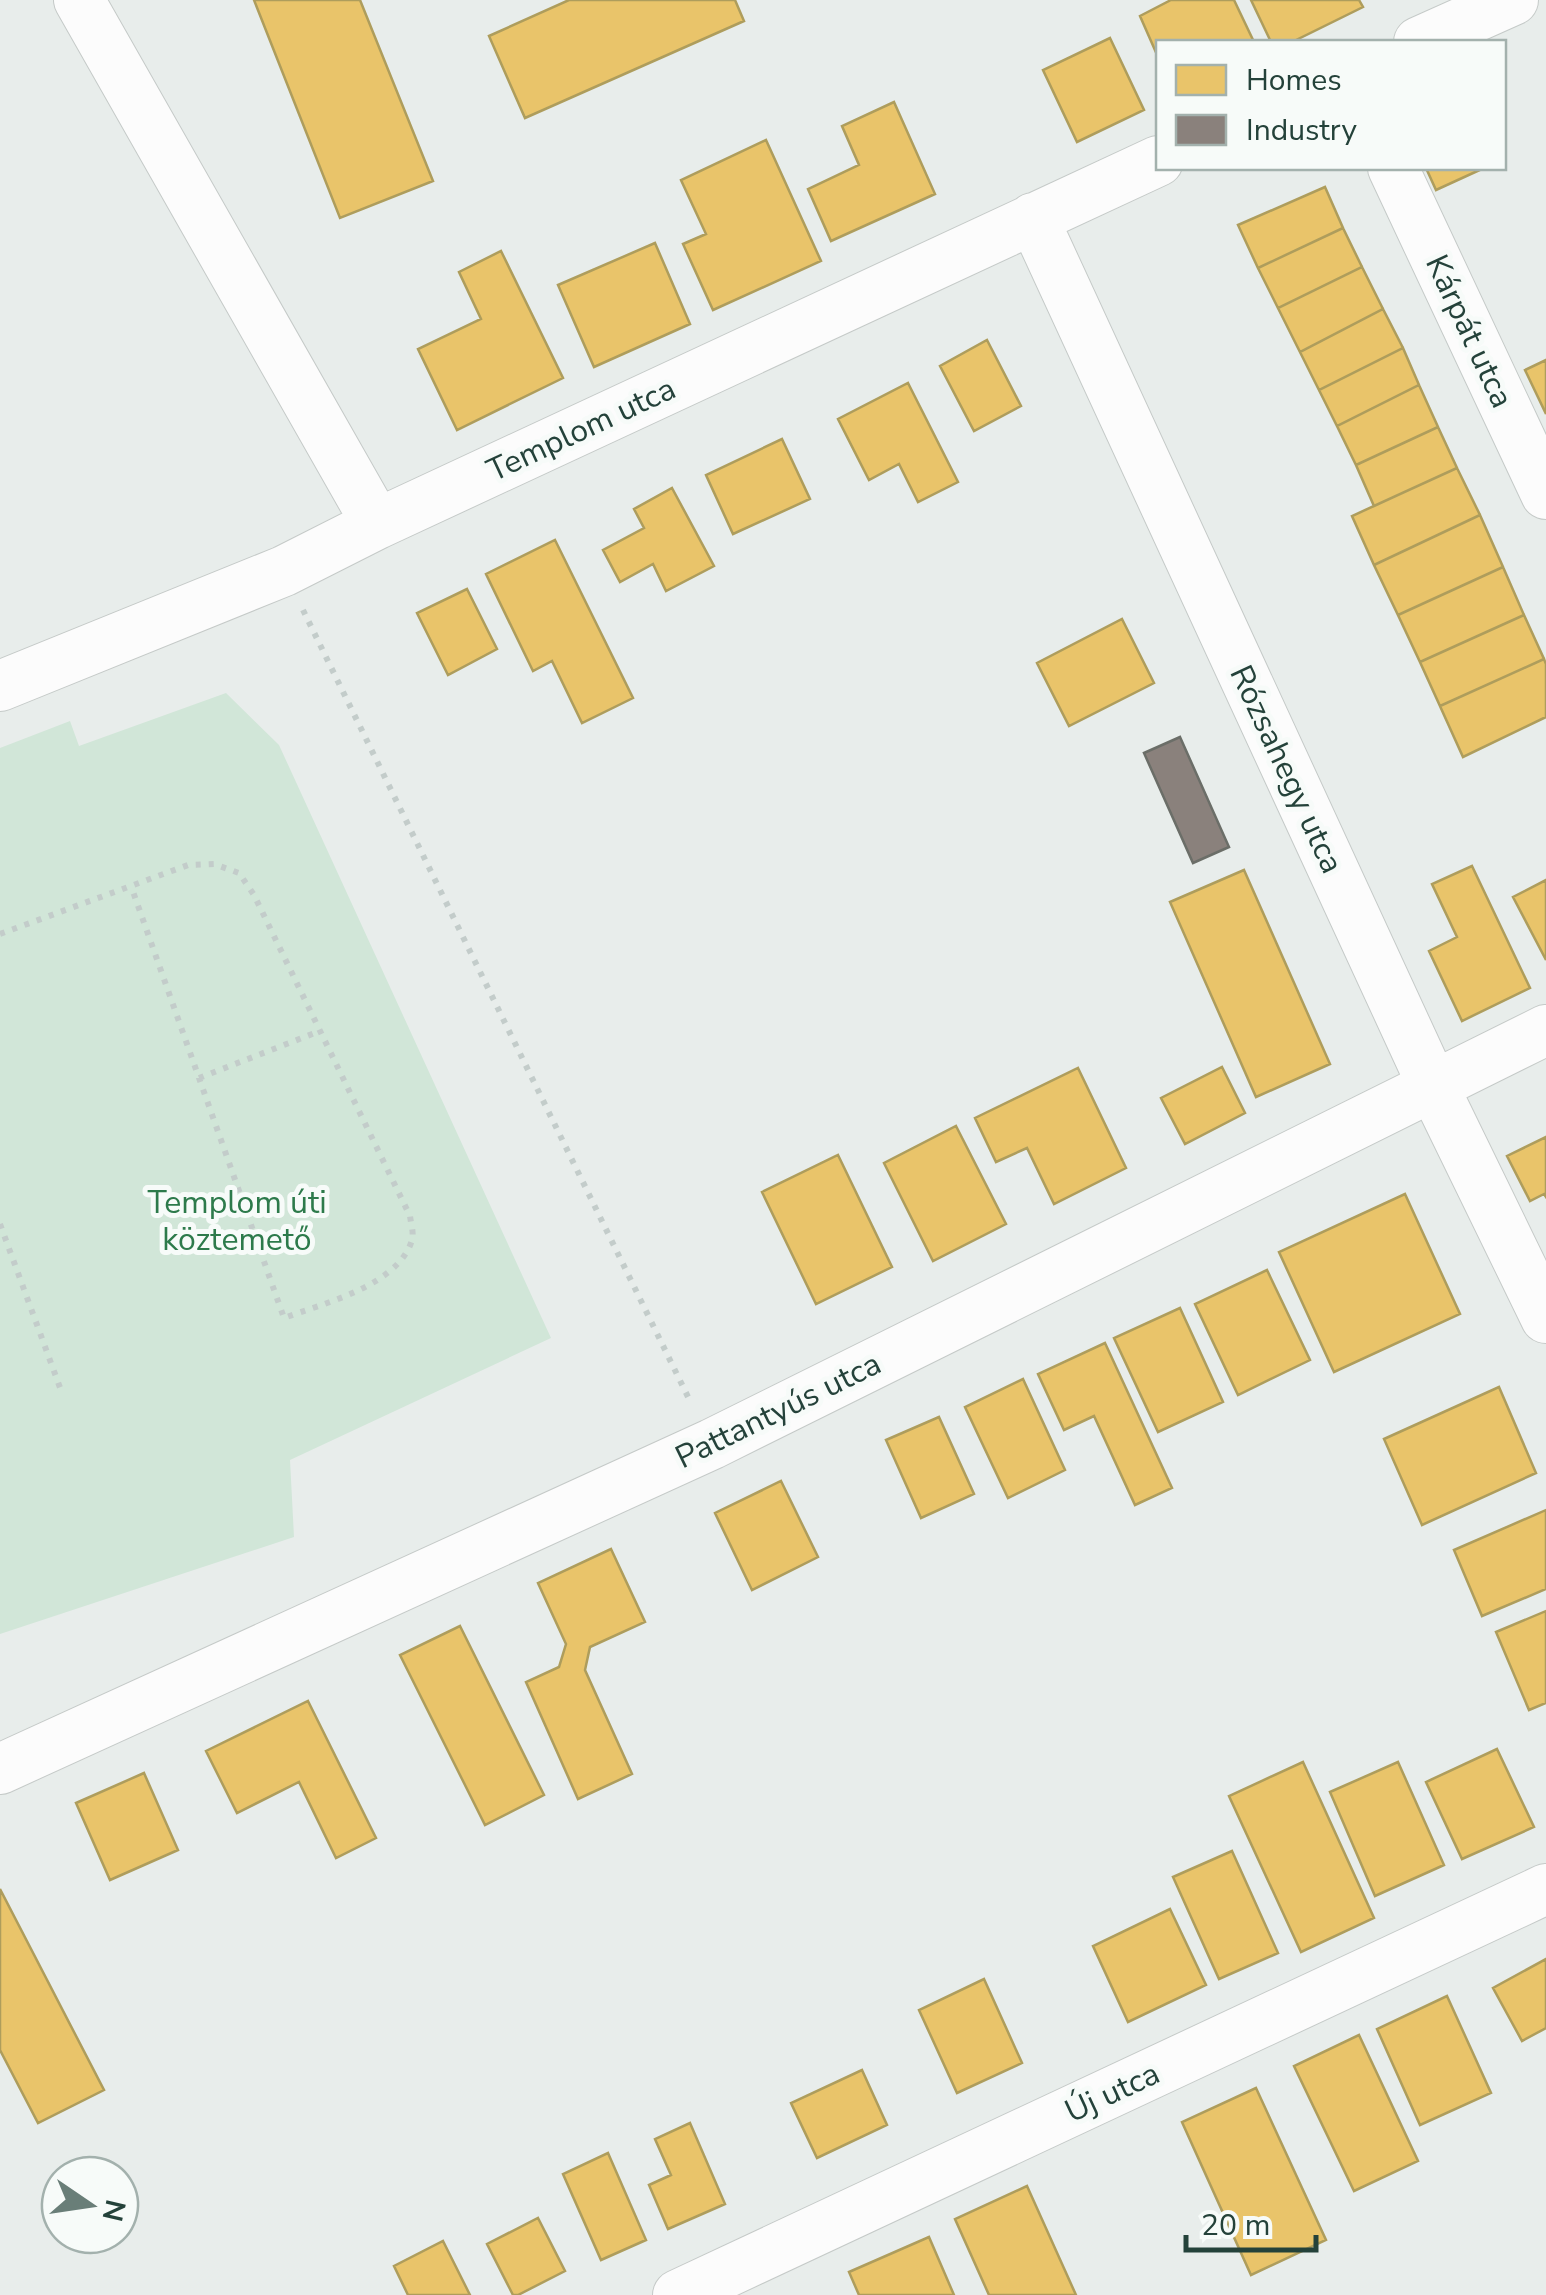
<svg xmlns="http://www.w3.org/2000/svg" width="1546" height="2295" viewBox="0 0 1546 2295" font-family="'Nunito Sans',sans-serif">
	<rect width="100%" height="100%" fill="#e8edeb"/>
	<path fill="#d1e6d8" d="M226,693L279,745L551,1338L290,1460L294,1537L0,1634V748L70,721L79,746Z"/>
	<path fill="#e9c46a" stroke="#ae9d5c" stroke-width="2.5" d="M254,0H360L433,181L340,218Z
		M569,0H735L744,21L525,118L489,36Z
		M1171,0H1234L1254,42H1158V57L1140,16Z
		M1251,0H1359L1363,7L1292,42H1271Z
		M1110,38L1144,110L1077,142L1043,70Z
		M894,102L935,194L831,241L808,189L859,165L842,126Z
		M766,140L821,261L713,310L683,244L706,234L681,180Z
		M1426,168H1484L1436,190Z
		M1325,187L1343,228L1258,268L1238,225Z
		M1343,228L1362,267L1278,308L1258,268Z
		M655,243L690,324L594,367L558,285Z
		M501,251L563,378L457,430L418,349L481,319L459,272Z
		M1362,267L1383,309L1300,352L1278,308Z
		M1383,309L1403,348L1319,390L1300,352Z
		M987,340L1021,406L974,431L940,366Z
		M1403,348L1419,385L1337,426L1319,390Z
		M1546,360V414L1525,370Z
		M908,383L958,482L918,502L899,464L869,480L838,419Z
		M1419,385L1438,427L1356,465L1337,426Z
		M1438,427L1457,468L1374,506L1356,465Z
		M782,439L810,499L733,534L706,475Z
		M1457,468L1480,515L1374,565L1352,516Z
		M672,488L714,566L666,591L653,564L620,582L603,550L644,528L634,509Z
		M1480,515L1503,567L1398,615L1374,565Z
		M555,540L633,698L582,723L552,661L533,671L486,574Z
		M1503,567L1524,615L1420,662L1398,615Z
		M467,589L497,649L448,675L417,613Z
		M1524,615L1544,659L1440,706L1420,662Z
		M1122,619L1154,683L1069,726L1037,663Z
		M1544,659L1546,664V717L1463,757L1440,706Z
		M1472,866L1530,988L1462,1021L1429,951L1457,937L1432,884Z
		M1244,870L1330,1064L1256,1097L1170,902Z
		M1546,880V960L1513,897Z
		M1222,1067L1245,1113L1185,1144L1161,1098Z
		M1078,1068L1126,1168L1054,1204L1027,1148L996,1162L975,1118Z
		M956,1126L1006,1224L933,1261L884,1163Z
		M1546,1137V1197L1544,1194L1530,1201L1507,1156Z
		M838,1155L892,1267L816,1304L762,1192Z
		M1405,1194L1460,1314L1334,1372L1279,1252Z
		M1267,1270L1310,1360L1238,1395L1195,1304Z
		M1180,1308L1223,1402L1158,1432L1114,1338Z
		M1105,1343L1172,1488L1135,1505L1094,1416L1064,1430L1038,1374Z
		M1023,1379L1065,1470L1008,1498L965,1407Z
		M1499,1387L1536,1473L1422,1525L1384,1439Z
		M939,1417L974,1494L921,1518L886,1440Z
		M781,1481L818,1557L752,1590L715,1513Z
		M1546,1510V1589L1482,1616L1454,1550Z
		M611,1549L645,1622L590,1647L585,1670L632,1774L578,1799L526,1682L559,1667L566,1644L538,1583Z
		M1546,1611V1703L1529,1710L1496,1632Z
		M460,1626L544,1795L485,1825L400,1655Z
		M308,1701L376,1838L336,1858L299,1782L237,1813L206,1751Z
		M1497,1749L1534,1827L1462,1859L1426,1782Z
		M1303,1762L1374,1918L1301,1952L1229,1796Z
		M1398,1762L1444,1865L1375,1896L1330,1792Z
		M144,1773L178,1850L110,1880L76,1803Z
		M1232,1851L1278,1953L1219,1979L1173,1877Z
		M0,1889L104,2090L38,2123L0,2050Z
		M1170,1909L1206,1985L1128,2022L1093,1946Z
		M1546,1959V2028L1522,2041L1493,1988Z
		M984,1979L1022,2063L957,2093L919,2010Z
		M1447,1996L1491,2093L1420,2125L1377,2029Z
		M1359,2035L1418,2161L1354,2191L1294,2066Z
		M862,2070L887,2125L817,2158L791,2103Z
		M1256,2088L1326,2240L1251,2275L1182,2122Z
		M690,2123L725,2204L668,2229L649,2185L671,2175L655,2139Z
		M608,2153L646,2240L601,2260L563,2174Z
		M1027,2186L1076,2295H989L955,2219Z
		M538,2218L565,2271L518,2295H513L487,2244Z
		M929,2237L954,2295H859L849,2272Z
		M443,2241L470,2295H408L394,2266Z"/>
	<path fill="#8a817c" stroke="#6b6e68" stroke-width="2.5" d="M1180,737L1229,847L1193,863L1144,753Z"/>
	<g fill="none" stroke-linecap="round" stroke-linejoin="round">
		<defs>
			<path id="minor" d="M79,0L377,524
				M1419,42L1513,0
				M1393,168L1546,494
				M1033,218L1433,1086L1546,1318
				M0,686L284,571L377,524L1158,161
				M0,1769L712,1444L1546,1030
				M678,2295L1546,1889"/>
		</defs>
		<use href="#minor" stroke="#c5cac8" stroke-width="52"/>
		<path stroke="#c3ccca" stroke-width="6" stroke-dasharray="5 8" stroke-linecap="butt" d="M303,610L691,1403
			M0,934L188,865L214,864L239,873L254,895L410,1216C411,1224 414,1233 412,1240C398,1286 324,1303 284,1318L131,886
			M199,1078L320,1031
			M0,1224L62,1393"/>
		<use href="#minor" stroke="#fcfcfc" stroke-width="50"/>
	</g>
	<g text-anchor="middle" stroke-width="10" stroke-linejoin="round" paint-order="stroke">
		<g font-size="32" fill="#24423a" stroke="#f7fbf9">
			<text transform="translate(1470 331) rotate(65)" y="11">Kárpát utca</text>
			<text transform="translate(581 429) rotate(-25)" y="11">Templom utca</text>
			<text transform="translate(1287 769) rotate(65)" y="11">Rózsahegy utca</text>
			<text transform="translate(778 1410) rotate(-26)" y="11">Pattantyús utca</text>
			<text transform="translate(1112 2092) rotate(-25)" y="11">Új utca</text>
		</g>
		<g font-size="32" fill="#2d7a4b" stroke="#f7fbf9">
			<text x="237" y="1213">Templom úti<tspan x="237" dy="37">köztemető</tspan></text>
		</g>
	</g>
	<rect x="1156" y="40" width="350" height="130" fill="#f7fbf9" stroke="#a3b1ad" stroke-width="2.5"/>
	<rect x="1176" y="65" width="50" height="30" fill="#e9c46a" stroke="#a3b1ad" stroke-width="2.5"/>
	<text x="1246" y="90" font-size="30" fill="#24423a">Homes</text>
	<rect x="1176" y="115" width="50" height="30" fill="#8a817c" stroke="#a3b1ad" stroke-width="2.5"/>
	<text x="1246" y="140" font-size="30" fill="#24423a">Industry</text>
	<g transform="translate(90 2205) rotate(103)"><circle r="48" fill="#f7fbf9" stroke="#a3b1ad" stroke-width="2.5"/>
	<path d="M0-8L18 38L0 25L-18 38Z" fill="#697e78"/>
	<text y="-15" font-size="28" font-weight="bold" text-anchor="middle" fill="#24423a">N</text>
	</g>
	<path d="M1186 2235v15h130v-15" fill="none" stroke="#24423a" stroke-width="5"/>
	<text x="1201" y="2235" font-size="30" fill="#24423a" stroke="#f7fbf9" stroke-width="8" paint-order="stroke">20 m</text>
</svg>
